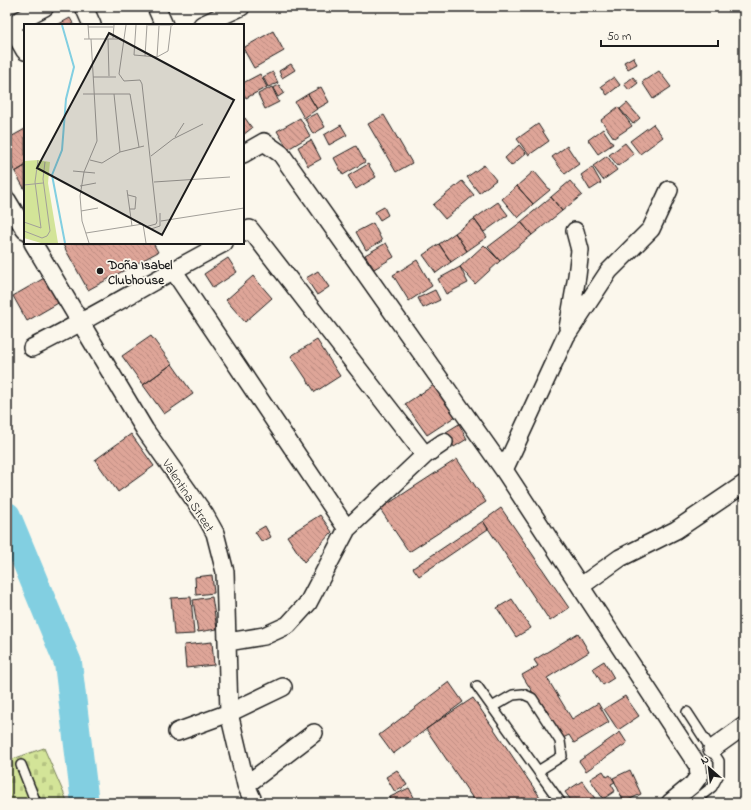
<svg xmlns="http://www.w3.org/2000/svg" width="751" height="810" viewBox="0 0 751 810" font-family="'Indie Flower',sans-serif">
	<defs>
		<pattern id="cemetery-stones" width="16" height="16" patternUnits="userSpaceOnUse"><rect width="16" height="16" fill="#d3e498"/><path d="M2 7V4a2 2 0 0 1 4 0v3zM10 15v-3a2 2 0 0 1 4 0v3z" fill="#b5c382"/></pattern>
		<pattern id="building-back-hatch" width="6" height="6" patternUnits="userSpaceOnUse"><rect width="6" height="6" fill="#dea598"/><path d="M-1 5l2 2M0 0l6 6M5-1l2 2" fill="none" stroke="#be8d82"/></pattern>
	</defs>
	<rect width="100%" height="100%" fill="#fbf7ec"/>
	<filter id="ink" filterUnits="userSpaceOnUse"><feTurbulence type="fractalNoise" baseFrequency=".025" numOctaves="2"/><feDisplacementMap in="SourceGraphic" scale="8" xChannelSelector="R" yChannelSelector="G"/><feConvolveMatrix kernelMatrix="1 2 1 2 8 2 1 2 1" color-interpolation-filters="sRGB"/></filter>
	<g filter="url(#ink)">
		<path fill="url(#cemetery-stones)" stroke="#78805a" d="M44,748L68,803H7V761Z"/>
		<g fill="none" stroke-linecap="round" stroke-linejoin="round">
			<path stroke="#82cfe1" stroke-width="28" d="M7,516L68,663L85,803"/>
		</g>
		<path fill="url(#building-back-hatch)" stroke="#1c1c1c" d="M70,18L74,25H57Z
			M273,31L284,51L254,68L243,48Z
			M633,57L637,64L628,69L624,62Z
			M291,64L295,70L282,78L279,71Z
			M659,71L671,87L653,99L642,82Z
			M273,72L278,83L268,87L263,77Z
			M260,74L267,87L246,98L243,93V83Z
			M614,77L620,85L607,95L601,86Z
			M633,77L638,83L629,90L624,84Z
			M279,85L284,93L278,97L273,88Z
			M272,87L279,102L265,109L258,94Z
			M321,87L329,102L317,109L308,94Z
			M308,94L317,109L304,118L295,102Z
			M627,103L640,118L633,124L620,109Z
			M618,107L632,126L614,138L601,120Z
			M317,113L325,127L313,134L305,119Z
			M384,115L412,163L396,172L368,124Z
			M245,118L252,128L243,135V119Z
			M300,118L310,136L288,149L277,131Z
			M538,124L549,141L529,155L517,139Z
			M653,124L663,137L640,154L630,141Z
			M341,125L347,135L329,145L324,135Z
			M25,129V166L15,172L7,157V139Z
			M603,129L613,144L598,154L588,140Z
			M311,140L321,159L308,166L298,147Z
			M625,143L634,154L618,166L609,155Z
			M519,145L526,153L511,166L505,158Z
			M356,146L365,162L343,175L334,158Z
			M567,146L579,164L565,174L552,157Z
			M607,156L617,170L603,180L593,166Z
			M368,164L376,177L356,189L348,176Z
			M484,165L496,180L479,193L467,177Z
			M25,166V190L15,172Z
			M592,167L601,183L590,190L581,175Z
			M534,171L550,190L533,204L517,186Z
			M462,181L474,195L445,219L433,205Z
			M570,181L582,195L562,211L551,197Z
			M517,186L533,204L518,218L502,199Z
			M551,197L562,211L532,235L521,222Z
			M498,202L508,215L484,232L474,219Z
			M384,207L388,215L380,220L375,212Z
			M474,219L487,237L467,251L455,233Z
			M521,222L532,235L500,261L488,247Z
			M373,223L382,241L366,250L356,232Z
			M455,233L467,251L451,262L439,244Z
			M62,243H153L158,252L88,290Z
			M386,243L394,257L374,269L365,255Z
			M439,244L451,262L436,273L423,255Z
			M484,245L500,261L475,284L460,267Z
			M228,258L237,272L213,288L204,274Z
			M417,260L432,286L409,301L393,275Z
			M460,267L468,283L446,294L438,279Z
			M318,271L329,287L317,295L306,278Z
			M253,276L272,298L245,322L226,300Z
			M46,277L60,302L27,321L13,296Z
			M435,290L440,300L423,308L418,298Z
			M151,336L172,364L143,385L122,356Z
			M317,340L340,376L315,392L291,356Z
			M172,364L193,394L164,414L143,385Z
			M434,385L456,416L427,435L405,404Z
			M459,424L467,439L454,447L446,432Z
			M131,434L154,466L118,492L95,460Z
			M457,459L486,502L409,552L380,509Z
			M501,508L569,608L550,621L483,521Z
			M320,515L332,532L304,562L287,536Z
			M483,521L488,529L419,576L413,568Z
			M265,526L271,537L262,542L255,532Z
			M212,575L214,593L196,595L195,577Z
			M191,597L194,634L174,635L171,598Z
			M212,597L217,629L198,632L193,600Z
			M512,599L531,628L516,637L497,608Z
			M578,633L589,652L547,678L572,719L598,703L609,722L574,743L569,735L561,739L522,675L538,666L534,660Z
			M212,642L214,665L186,668L184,645Z
			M604,661L614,678L603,685L593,668Z
			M449,682L463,702L393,754L379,735Z
			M625,696L639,716L618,730L604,709Z
			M473,698L542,800L537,803H476L426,729Z
			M620,732L627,743L586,771L579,761Z
			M397,770L407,785L395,792L386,777Z
			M630,770L641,794L624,802L613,778Z
			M603,771L607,777L610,775L615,782L611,784L615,791L603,799L590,779Z
			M582,781L597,801L594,803H573L565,792Z
			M409,788L417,803H392L390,797Z"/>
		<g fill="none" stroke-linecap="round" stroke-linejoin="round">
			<defs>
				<path id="service" d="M477,686L561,803
					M492,707L513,695L523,694L532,698L560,741L562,756L538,771
					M687,712L719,761V774L712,787L692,803
					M21,765L36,803"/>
				<path id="minor" d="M84,7L92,25
					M156,7L164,25
					M10,25L25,51
					M202,25L241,7
					M7,27L45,7
					M243,154L264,142L281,154L504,470L698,766L699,776L693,784L670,803
					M7,200L25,230
					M243,233L250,229L425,455
					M33,243L145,430L205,515L215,533L225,572L229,713L246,785L254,803
					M173,270L347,529
					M568,328L577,276L580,250L575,231
					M32,348C97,315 159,277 224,243
					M504,470L566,336L609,271L651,229L669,190
					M581,586L620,558L676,530L744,484
					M228,642L264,636L288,625L308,603L347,529L425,455L444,442
					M177,732L229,713L283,687
					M712,749L744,726
					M246,785L314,733"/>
			</defs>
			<use href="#service" stroke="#1c1c1c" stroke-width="12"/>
			<use href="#minor" stroke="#1c1c1c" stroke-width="20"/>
			<use href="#service" stroke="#fbf7ec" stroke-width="9"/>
			<use href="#minor" stroke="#fbf7ec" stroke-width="17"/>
		</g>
	</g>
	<circle fill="#1c1c1c" stroke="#fbf7ec" stroke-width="1.5" cx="100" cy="271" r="4"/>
	<g text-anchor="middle" stroke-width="3.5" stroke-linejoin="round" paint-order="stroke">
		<g font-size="13" font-weight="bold" fill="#1c1c1c" stroke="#fbf7ec" text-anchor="start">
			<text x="108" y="269">Doña Isabel<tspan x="108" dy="15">Clubhouse</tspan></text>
		</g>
		<g font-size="13" fill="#1c1c1c" stroke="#fbf7ec">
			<text transform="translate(189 495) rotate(57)" y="5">Valentina Street</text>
		</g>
	</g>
	<g transform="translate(24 24)">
		<rect width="220" height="220" fill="#fbf7ec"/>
		<path d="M14,136L26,138L24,159L34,219H17L0,214V137Z" fill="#d3e498"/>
		<path fill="none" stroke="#82cfe1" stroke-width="2" d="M38,1L50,43L42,75L38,126L28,151L41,219"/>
		<path fill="none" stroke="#a29f99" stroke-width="1" d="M64,1L65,15M102,1L95,50L100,57L116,56L118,60L133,197L132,200L121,203M112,1L110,31L133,33L144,27L147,2M124,1H149M64,3H89M89,14L90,1M60,15H94M84,15L85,52M121,32L123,1M133,33L135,2M69,53H92M59,70H106L115,123M90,70L96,128M151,113L160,99M127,132L149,115L179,100M66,136L78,139L96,128L120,122M49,147L71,149M130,158L206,153M0,161L19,159M56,162L72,159M103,166L108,202M104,171L112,173L111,185H106M57,187L74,184M137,197L220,184M0,198L17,204L11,158L14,136M127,205L136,202V189M0,207L18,214L23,212L26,207L19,155L21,138M62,209L119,200L122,219M65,219L58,197L56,172L60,148L73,117L67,15"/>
		<path fill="#1c1c1c" fill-opacity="0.15" stroke="#1c1c1c" stroke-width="2" d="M85,9L210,76L138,211L13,144Z"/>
		<rect width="220" height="220" fill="none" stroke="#1c1c1c" stroke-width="2"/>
	</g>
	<rect width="751" height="810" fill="none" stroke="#fbf7ec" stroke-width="24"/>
	<rect x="12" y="12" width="727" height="786" fill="none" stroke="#1c1c1c" stroke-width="1.5" filter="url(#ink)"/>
	<g transform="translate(709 768) rotate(332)" stroke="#fbf7ec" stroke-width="3" paint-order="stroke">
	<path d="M0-3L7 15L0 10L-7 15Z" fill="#1c1c1c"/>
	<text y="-6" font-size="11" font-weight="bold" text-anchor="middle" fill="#1c1c1c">N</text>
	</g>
	<path d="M601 40v6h117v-6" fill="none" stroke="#1c1c1c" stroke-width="2"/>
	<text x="607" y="40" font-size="12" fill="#1c1c1c" stroke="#fbf7ec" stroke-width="3" paint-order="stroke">50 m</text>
</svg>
